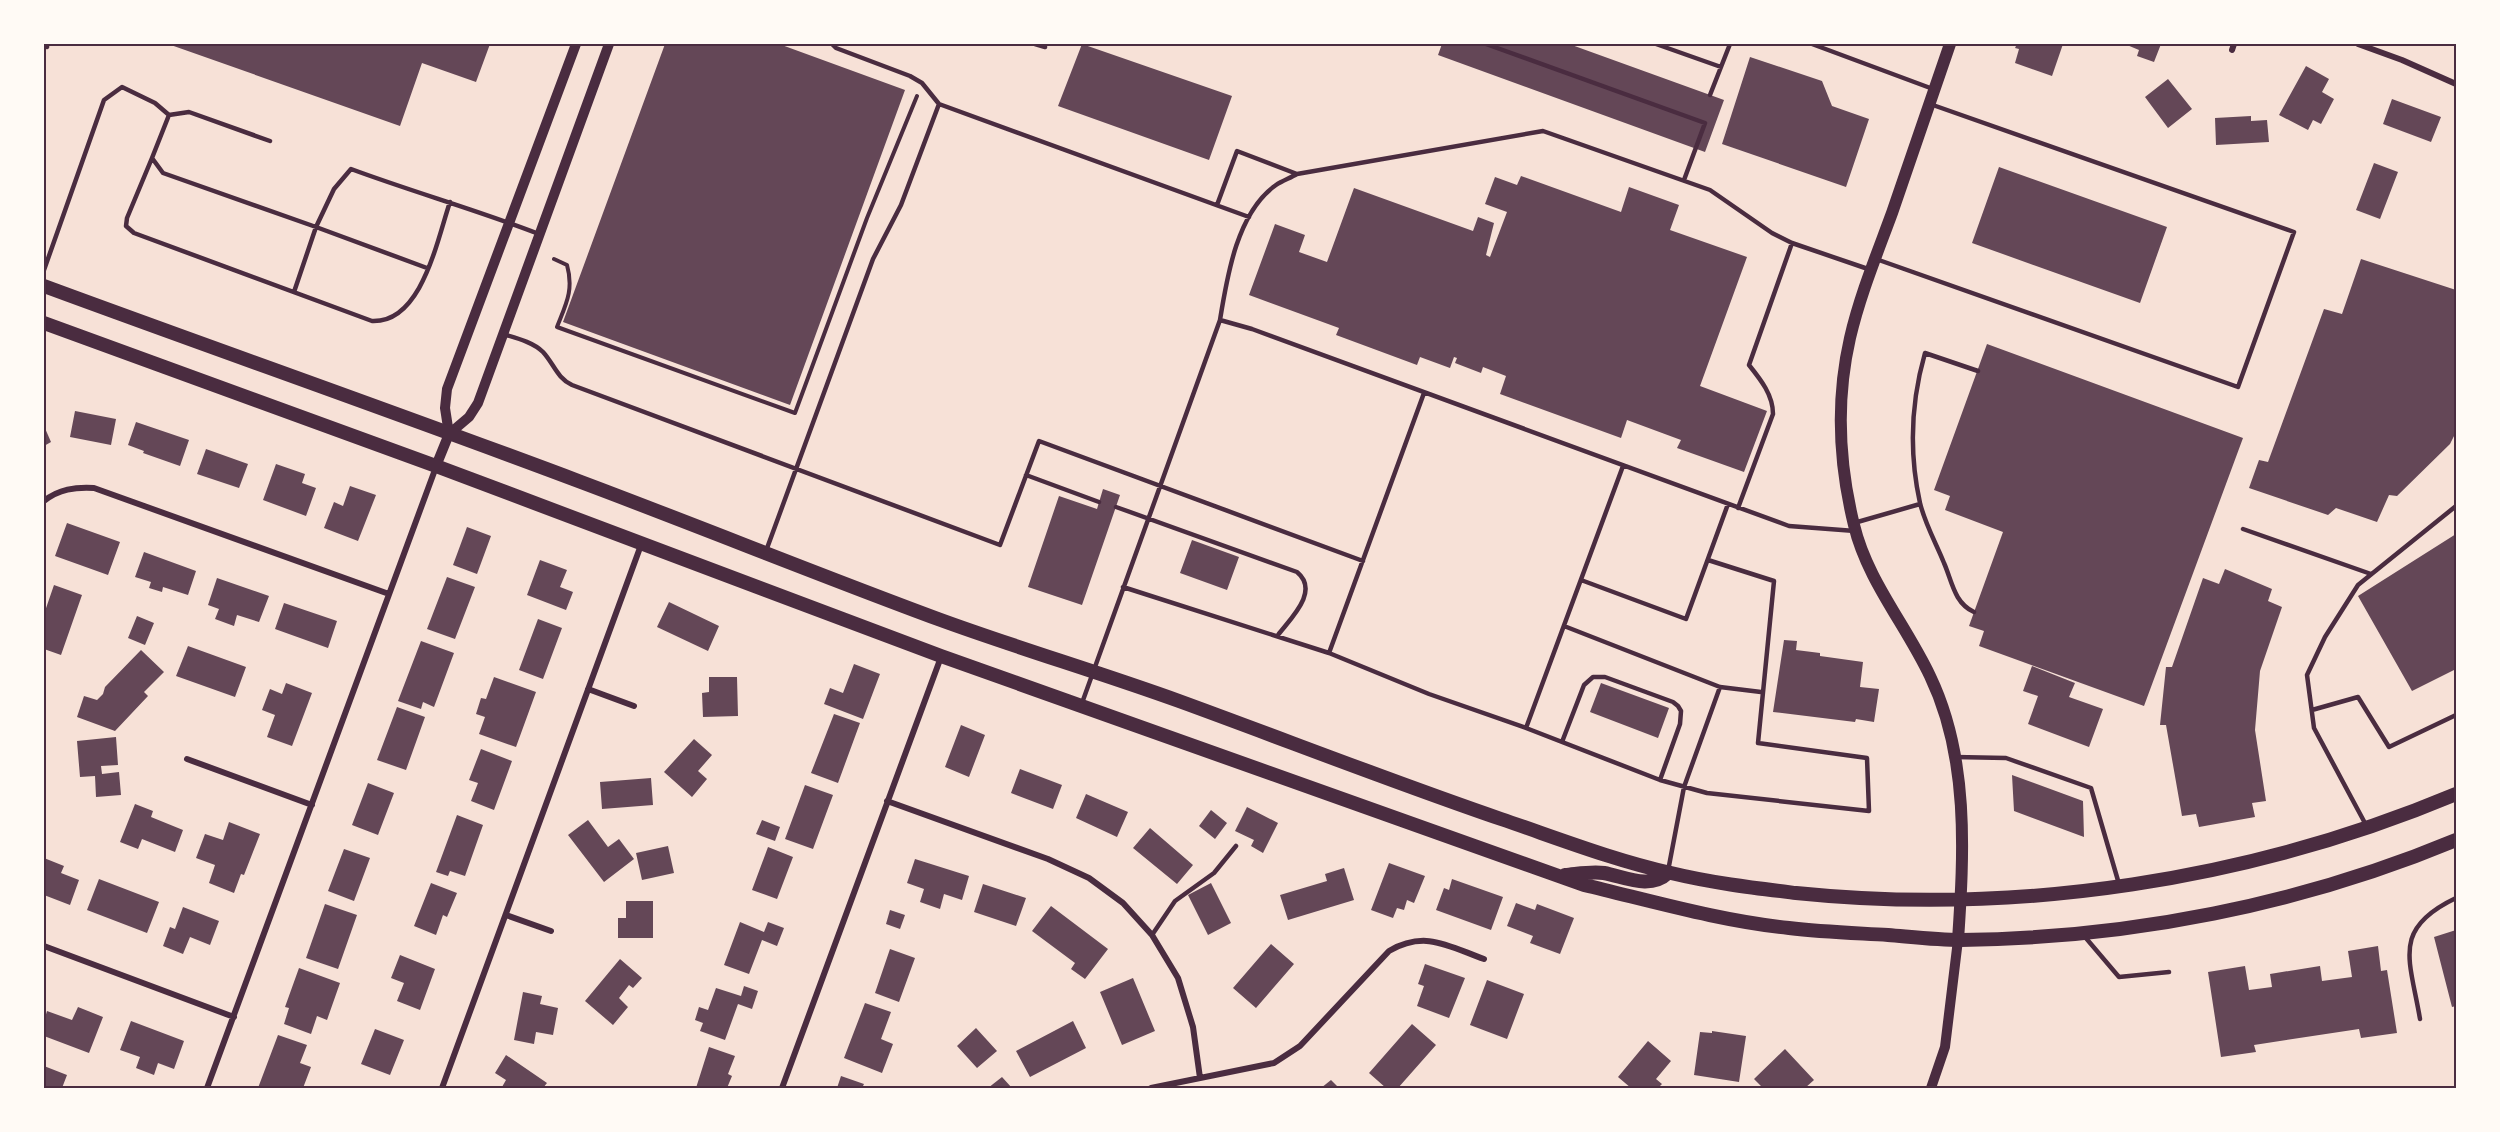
<svg xmlns="http://www.w3.org/2000/svg" width="2500" height="1132" viewBox="0 0 2500 1132" font-family="'Golos Text',sans-serif">
	<rect width="100%" height="100%" fill="#f7e1d7"/>
	<path fill="#644757" d="M168,44H490L476,82L422,63L400,126Z
		M665,44H779L905,90L790,405L563,322Z
		M1082,44L1232,96L1209,160L1058,106Z
		M1442,44H1569L1724,100L1705,152L1438,55Z
		M2017,44H2063L2052,76L2015,63L2019,49L2015,48Z
		M2128,44H2161L2154,62L2137,56L2139,50L2127,45Z
		M1750,57L1822,81L1832,106L1869,119L1846,187L1722,144Z
		M2306,66L2329,79L2322,92L2334,99L2321,124L2313,120L2308,130L2279,115Z
		M2168,79L2192,109L2168,128L2145,97Z
		M2392,99L2441,117L2431,142L2383,124Z
		M2251,116V121L2267,120L2269,142L2216,145L2215,118Z
		M2374,163L2398,172L2380,219L2356,210Z
		M1999,167L2167,227L2140,303L1972,243Z
		M1521,176L1621,212L1629,187L1679,205L1670,230L1747,257L1700,386L1767,411L1744,472L1677,448L1681,440L1627,420L1621,438L1500,394L1506,376L1483,367L1481,373L1455,363L1457,358L1454,357L1450,368L1420,357L1417,365L1336,335L1339,328L1249,295L1275,224L1305,235L1299,252L1327,262L1354,188L1473,231L1478,217L1494,223L1486,255L1490,257L1507,212L1485,204L1495,177L1517,185Z
		M2361,259L2456,290V432L2450,444L2397,496L2389,495L2377,522L2336,508L2328,515L2249,488L2259,460L2268,462L2324,309L2342,314Z
		M1987,344L2243,438L2144,706L1979,646L1984,631L1969,626L2003,532L1945,510L1950,496L1934,490Z
		M75,411L116,419L111,445L70,437Z
		M136,422L189,440L180,466L143,453L144,451L128,445Z
		M44,426L51,442L44,446Z
		M206,449L248,464L239,488L197,474Z
		M276,464L305,474L302,483L316,488L306,516L263,500Z
		M350,486L376,495L358,541L324,528L334,502L343,506Z
		M1103,489L1120,495L1082,605L1028,587L1059,496L1097,509Z
		M67,523L120,542L108,575L55,556Z
		M467,527L491,536L477,574L453,565Z
		M2456,534V669L2412,691L2358,596Z
		M1192,540L1239,557L1227,590L1180,573Z
		M144,552L196,571L188,595L163,587L162,592L149,588L151,582L135,577Z
		M540,560L567,570L560,587L573,592L566,610L527,595Z
		M2225,569L2272,589L2268,601L2282,607L2260,671L2255,730L2266,801L2252,803L2255,817L2199,827L2196,814L2182,816L2166,725H2160L2166,667H2172L2203,578L2219,584Z
		M447,577L475,587L455,639L427,629Z
		M217,578L269,596L259,622L237,615L234,626L215,619L219,609L208,605Z
		M54,585L82,595L61,655L44,649V614Z
		M669,602L719,626L708,651L657,627Z
		M284,603L337,621L328,648L275,629Z
		M137,616L154,623L145,645L128,638Z
		M538,619L562,628L543,679L519,670Z
		M1784,640L1797,641L1796,650L1820,653V656L1863,662L1860,687L1879,689L1874,722L1856,719L1855,722L1773,712Z
		M421,641L454,653L434,707L423,702L421,709L398,701Z
		M188,646L246,667L235,697L176,676Z
		M141,650L164,672L144,692L148,696L115,731L77,717L84,696L97,700L103,694L105,687Z
		M854,664L880,674L863,719L824,704L830,688L843,693Z
		M2032,666L2075,683L2069,697L2103,709L2089,747L2028,724L2038,696L2023,691Z
		M494,677L536,692L516,747L479,734L485,717L476,714L481,698L486,699Z
		M709,677H737L738,716L703,717L702,693L709,692Z
		M286,683L312,693L292,746L267,737L275,715L262,710L270,689L282,694Z
		M1601,683L1669,708L1658,738L1590,712Z
		M397,707L425,717L406,770L377,760Z
		M834,714L860,723L838,783L811,773Z
		M961,725L985,735L969,777L945,767Z
		M116,737L118,765L101,766L102,774L119,772L121,795L96,797L95,776L80,777L77,741Z
		M694,739L712,755L698,771L707,779L692,797L664,772Z
		M481,749L512,761L494,810L471,801L478,783L469,780Z
		M1020,769L1062,785L1053,809L1011,793Z
		M2012,775L2083,801L2084,837L2014,811Z
		M651,778L653,805L602,809L600,782Z
		M368,783L394,793L378,835L352,825Z
		M805,785L833,795L813,849L785,839Z
		M1086,794L1128,812L1117,837L1076,818Z
		M135,804L153,811L151,817L183,830L175,852L142,839L138,849L120,842Z
		M1247,807L1278,823L1263,853L1251,846L1254,840L1235,831Z
		M1211,810L1227,823L1215,839L1199,826Z
		M457,815L483,825L465,876L450,871L448,876L436,872Z
		M588,820L608,847L619,839L634,859L604,882L568,835Z
		M762,820L780,827L775,841L756,834Z
		M229,822L260,834L244,875L241,874L234,893L209,883L215,865L196,858L205,834L223,840Z
		M1150,828L1193,865L1177,884L1133,848Z
		M668,846L674,873L642,880L636,853Z
		M768,847L793,857L777,899L752,890Z
		M344,849L370,858L354,901L328,891Z
		M44,858L64,866L61,873L79,880L70,905L44,895Z
		M915,859L969,876L962,900L944,894L940,909L920,902L924,889L907,883Z
		M1389,863L1425,876L1414,903L1407,900L1404,910L1397,908L1393,918L1371,910Z
		M1344,868L1354,900L1288,920L1280,895L1327,881L1325,874Z
		M99,879L159,902L147,933L87,910Z
		M1452,879L1503,897L1491,930L1436,910L1444,888L1449,890Z
		M431,883L457,893L447,917L443,915L436,935L414,926Z
		M1211,883L1231,923L1208,935L1188,895Z
		M983,884L1026,898L1016,926L974,912Z
		M626,901H653V938H618V918H626Z
		M1516,903L1535,910L1537,904L1574,918L1560,954L1530,943L1533,936L1507,926Z
		M325,904L357,915L338,969L306,958Z
		M1051,906L1108,949L1085,979L1071,969L1075,963L1032,931Z
		M183,907L219,921L210,945L190,937L183,954L163,946L170,927L175,929Z
		M890,910L905,915L900,929L886,924Z
		M740,922L764,932L768,922L784,928L777,946L762,940L749,974L724,965Z
		M2456,930V1006L2452,1007L2434,937Z
		M1271,944L1294,964L1256,1008L1233,988Z
		M2378,946L2381,971L2387,970L2397,1033L2361,1038L2359,1029L2254,1045L2256,1052L2221,1057L2208,972L2245,966L2249,990L2272,987L2270,974L2320,966L2322,981L2352,977L2348,951Z
		M890,949L915,958L899,1002L875,993Z
		M400,955L435,969L420,1010L397,1001L404,983L391,978Z
		M620,959L642,978L633,988L629,985L619,998L628,1007L613,1025L585,1001Z
		M1425,964L1465,978L1449,1018L1417,1006L1424,986L1418,984Z
		M299,968L340,983L327,1020L317,1016L311,1034L284,1024L289,1008L285,1007Z
		M1133,978L1155,1031L1122,1045L1100,992Z
		M1487,980L1524,994L1507,1039L1470,1025Z
		M744,986L758,991L752,1009L738,1004L725,1040L700,1031L703,1023L695,1020L699,1007L708,1010L716,988L741,996Z
		M523,992L542,996L540,1004L558,1008L553,1035L536,1032L534,1044L514,1040Z
		M865,1003L891,1012L881,1039L893,1044L882,1073L844,1058Z
		M78,1007L103,1017L89,1053L44,1036V1021L47,1011L72,1020Z
		M131,1021L184,1041L174,1069L158,1063L154,1075L136,1068L140,1057L120,1050Z
		M1073,1021L1086,1048L1030,1077L1016,1051Z
		M1412,1024L1436,1045L1398,1088H1386L1369,1073Z
		M976,1028L997,1051L977,1068L957,1046Z
		M375,1029L404,1040L390,1075L361,1064Z
		M1712,1031L1746,1036L1739,1082L1694,1075L1700,1032L1712,1033Z
		M278,1035L307,1045L300,1063L311,1067L303,1088H258Z
		M1648,1041L1671,1061L1656,1079L1662,1084L1658,1088H1631L1618,1077Z
		M709,1047L735,1056L728,1074L732,1076L727,1088H696Z
		M1785,1049L1814,1080L1805,1088H1763L1754,1079Z
		M506,1055L547,1083L543,1088L502,1087L506,1080L495,1073Z
		M44,1066L67,1075L62,1088H44Z
		M841,1076L864,1084L862,1088H837Z
		M1002,1077L1012,1088H988Z
		M1331,1080L1339,1088H1321Z"/>
	<g fill="none" stroke-linecap="round" stroke-linejoin="round">
		<path stroke="#4a2c40" stroke-width="4" d="M554,259L567,265C574,290 566,304 557,327L795,413L867,218L917,96"/>
		<path stroke="#4a2c40" stroke-width="4.5" d="M832,44L836,48L910,76L922,83L939,104
			M1035,44L1045,47
			M1486,44L1705,123L1684,180
			M1656,44L1721,67
			M1812,44L1933,89
			M44,45L47,47
			M1710,95L1730,44
			M169,115L189,112L270,141
			M152,158L127,218L126,226L134,233L372,321C422,323 437,240 450,202
			M1217,205L1237,151L1297,174
			M1876,259L2238,387L2294,232L1930,104
			M44,270L104,100L122,87L155,103L169,115L152,158L163,173L316,227L334,189L351,169C413,192 477,210 539,234
			M294,292L316,227L427,268
			M1220,320L1252,329L1789,526L1855,531
			M503,334C516,338 533,342 543,352C554,364 557,378 572,385L1000,545L1039,441L1363,561
			M1623,466L1526,728L1660,780L1707,793L1869,811L1867,758L1758,743L1774,581L1708,560
			M1026,475L1099,502
			M1116,507L1297,572C1320,591 1291,618 1278,635
			M1738,508L1773,414C1773,395 1761,380 1749,365L1792,243
			M1854,523L1920,504
			M2243,529L2371,574
			M766,551L873,259L901,205L939,104L1249,217
			M1581,580L1686,619L1728,504
			M1123,587L1329,653L1429,694L1526,728
			M1974,612C1954,603 1952,581 1944,563C1936,543 1925,524 1920,503C1909,453 1911,402 1925,353L1978,371
			M1564,626L1720,687L1761,692
			M1329,653L1424,393
			M1082,703L1220,320C1227,277 1237,212 1276,185C1282,181 1290,178 1297,174L1543,131L1710,190L1772,233L1792,243L1871,270
			M2312,710L2358,697L2389,747L2456,715
			M1562,742L1584,685L1593,677H1605L1673,702L1678,706L1681,711L1680,724L1660,780
			M1955,757L2006,758L2091,788L2119,884
			M2366,825L2314,728L2307,675L2325,637L2358,585L2456,506
			M1668,871L1684,787L1720,687
			M1152,935L1175,901L1214,873L1236,846
			M2085,937L2119,977L2169,972
			M2420,1019C2410,959 2391,929 2456,898"/>
		<path stroke="#4a2c40" stroke-width="6" d="M2358,44L2402,60L2456,84
			M2232,50L2234,44
			M44,501C59,489 75,487 94,488L389,594
			M588,689L634,706
			M187,759L312,805
			M887,801L1048,859L1089,878L1123,903L1152,935L1178,978L1193,1027L1200,1078
			M506,915L551,931
			M44,946L234,1017
			M207,1088L436,467
			M442,1088L641,545
			M782,1088L941,657
			M1151,1088L1274,1063L1300,1046L1389,951C1425,930 1448,946 1484,959"/>
		<path stroke="#4a2c40" stroke-width="10" d="M449,434L445,408L447,389L576,44
			M436,466L449,434L469,417L478,403L609,44
			M1931,1088L1945,1047L1958,940"/>
		<path stroke="#4a2c40" stroke-width="12" d="M1950,44C1931,100 1911,156 1892,213C1877,254 1860,295 1850,338C1836,399 1839,464 1854,525C1867,580 1906,625 1930,676C1969,757 1964,852 1958,940"/>
		<path stroke="#4a2c40" stroke-width="14" d="M44,286C223,352 403,415 581,482C701,527 819,575 938,619C1017,648 1099,672 1179,701C1286,740 1393,782 1501,819C1557,838 1613,860 1671,873C1712,883 1755,888 1796,893C2019,916 2251,880 2456,794
			M44,323L436,466L941,656L1584,885C1652,901 1720,921 1789,928C1822,932 1855,933 1888,935C1912,937 1937,940 1961,940C2130,938 2300,905 2456,840
			M1565,875C1577,874 1592,871 1604,873C1625,877 1650,890 1668,873"/>
	</g>
	<rect width="2500" height="1132" fill="none" stroke="#fffaf5" stroke-width="90"/>
	<rect x="45" y="45" width="2410" height="1042" fill="none" stroke="#4a2c40" stroke-width="2"/>
</svg>
